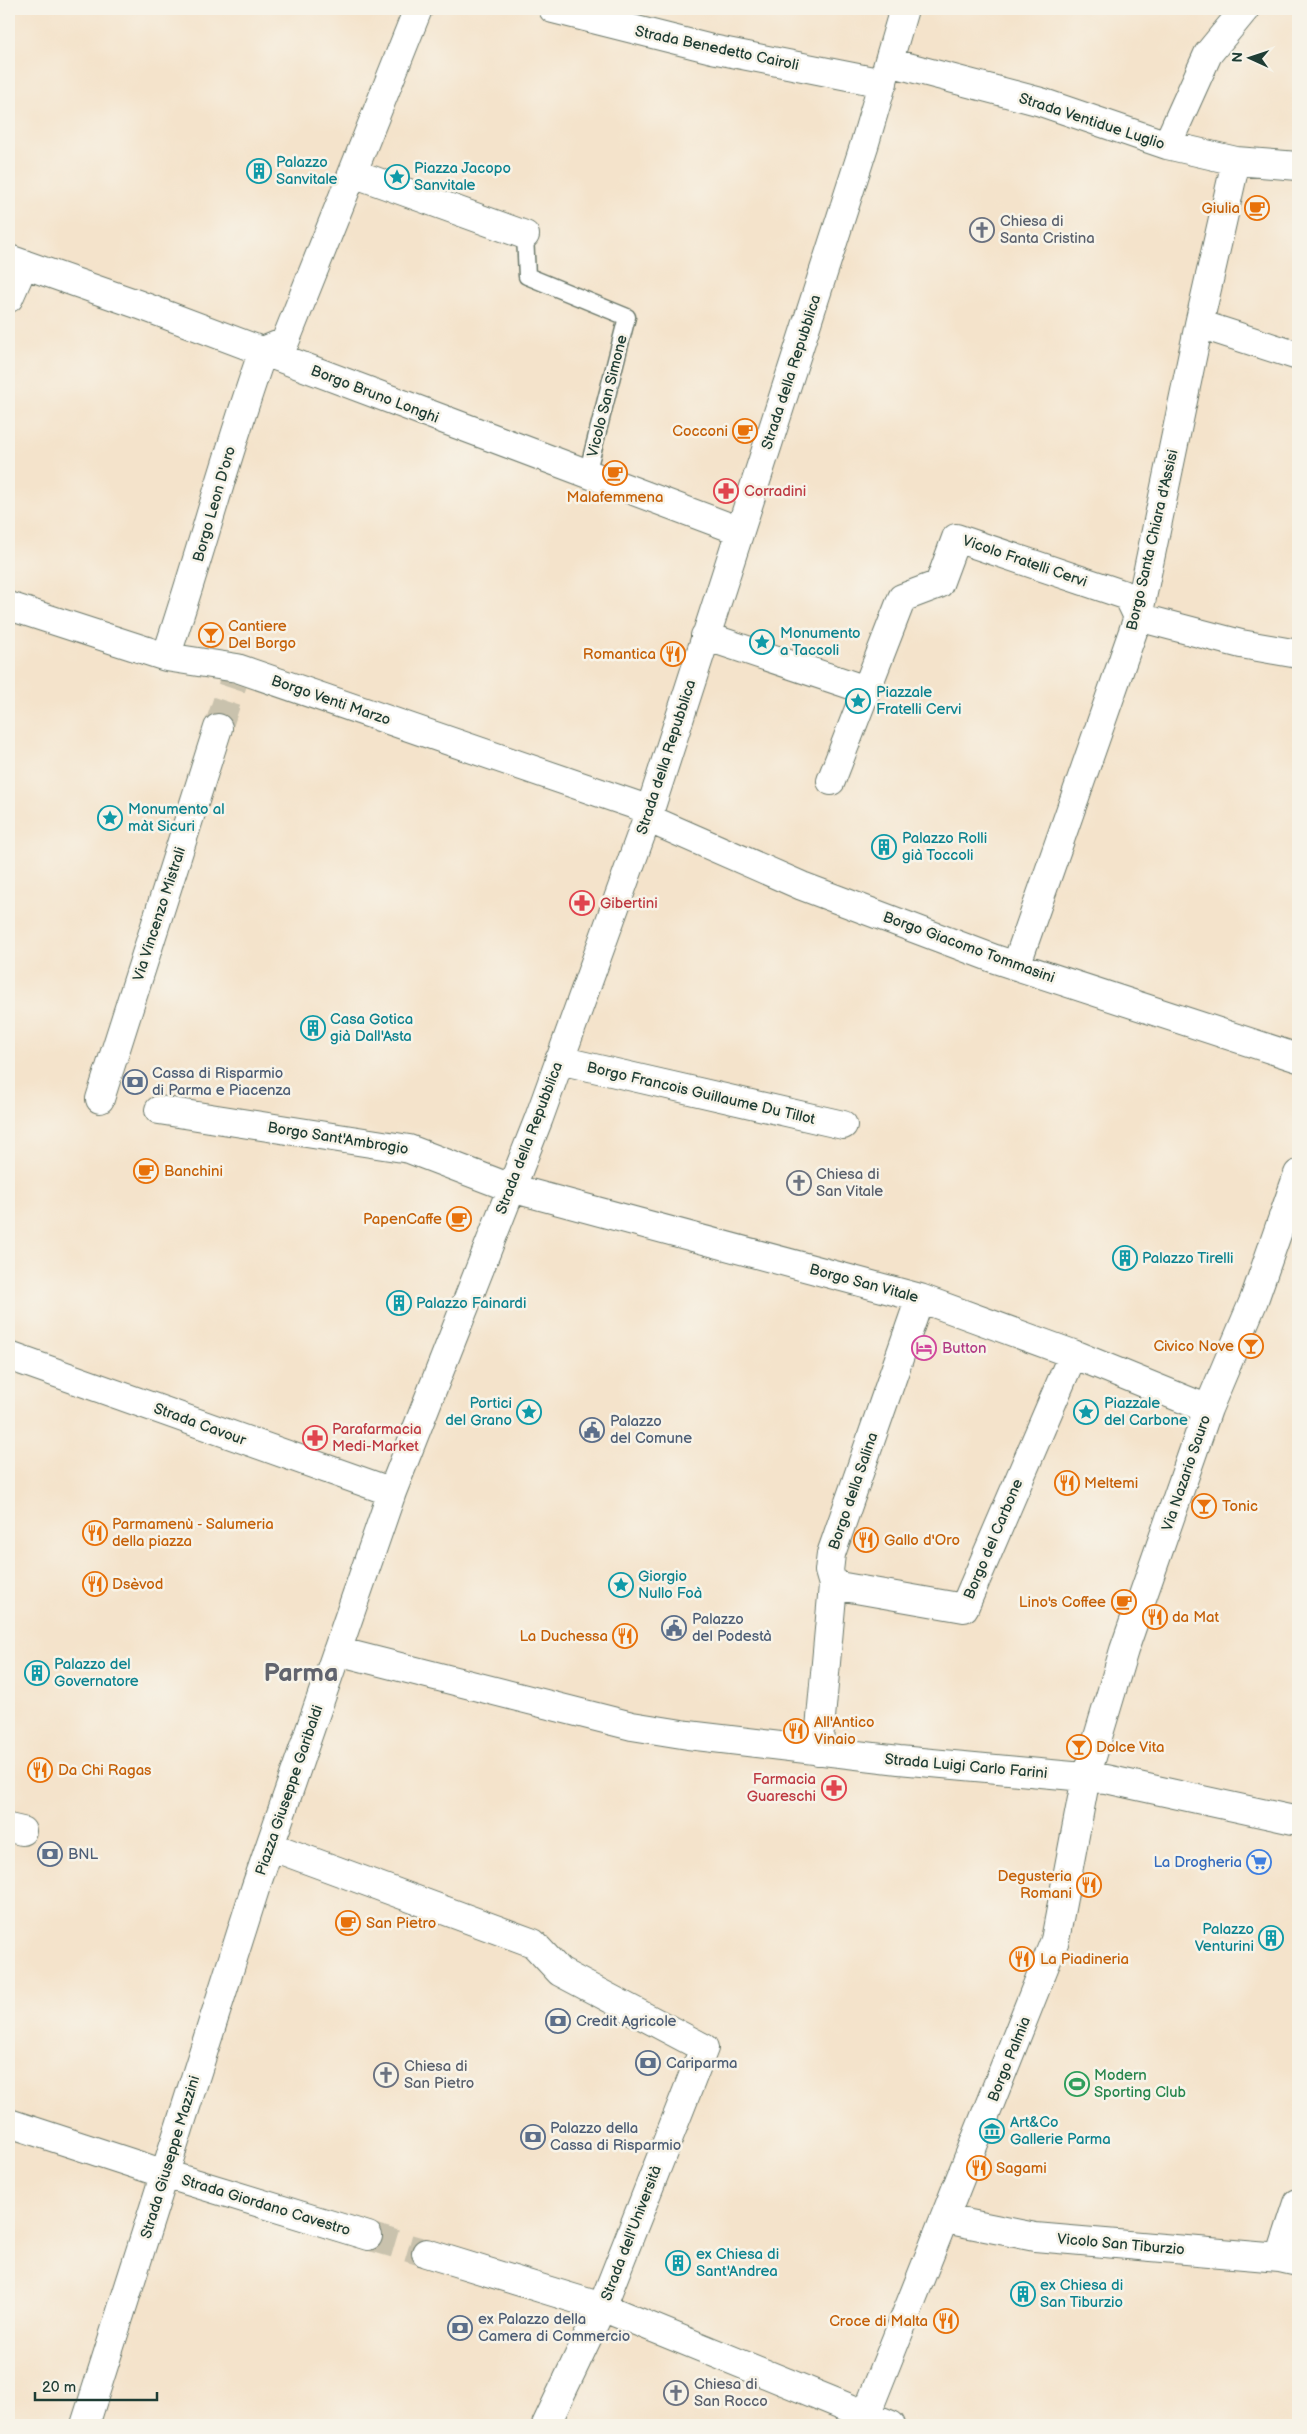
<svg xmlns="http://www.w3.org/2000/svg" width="1307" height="2434" viewBox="0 0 1307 2434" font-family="'Balsamiq Sans',sans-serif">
	<rect width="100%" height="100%" fill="#f7f3e8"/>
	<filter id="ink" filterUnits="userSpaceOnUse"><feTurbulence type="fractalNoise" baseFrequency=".02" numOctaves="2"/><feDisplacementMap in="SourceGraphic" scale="10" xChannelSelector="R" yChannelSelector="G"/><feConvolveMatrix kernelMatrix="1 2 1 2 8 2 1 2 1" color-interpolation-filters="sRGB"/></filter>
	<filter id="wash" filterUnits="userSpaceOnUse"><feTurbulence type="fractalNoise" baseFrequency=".0096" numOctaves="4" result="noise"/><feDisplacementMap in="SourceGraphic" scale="20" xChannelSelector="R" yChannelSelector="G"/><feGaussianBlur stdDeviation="1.12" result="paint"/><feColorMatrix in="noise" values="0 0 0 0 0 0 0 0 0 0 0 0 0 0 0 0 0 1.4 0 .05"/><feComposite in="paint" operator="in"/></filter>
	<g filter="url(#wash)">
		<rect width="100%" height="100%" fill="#f4e3cb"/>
	</g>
	<g filter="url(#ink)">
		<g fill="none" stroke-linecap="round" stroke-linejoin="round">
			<path stroke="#c9c2ad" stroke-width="28" stroke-dasharray="28 14" stroke-linecap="butt" d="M218,728L233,683
				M368,2236L426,2253"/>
			<defs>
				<path id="lane" d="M525,235L527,276L627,317L587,474"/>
				<path id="street" d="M553,9L712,49L883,83
					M889,62L1041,102L1167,145L1236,161L1298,166
					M1167,145L1208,54L1245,9
					M353,173L525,235
					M9,259L140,305L740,531
					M9,298L24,264
					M1199,324L1298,356
					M9,606L166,657L237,668L650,810
					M705,636L866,690
					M166,657C200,556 227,452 263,351L285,342L418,9
					M831,781L902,598L939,584L956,538L1128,596L1138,617L1241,644L1298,654
					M647,818L802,886L995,959L1298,1058
					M1016,966L1138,617L1199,324L1236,161
					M559,1060L843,1125
					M100,1099L218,728
					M159,1110L409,1149L511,1188L920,1298L1073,1354L1208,1409
					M9,1356L392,1492
					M833,1585L964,1608L1073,1354
					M337,1651L632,1726L688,1735L899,1760L1106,1779L1298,1821
					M818,1751L833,1585L829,1571L831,1554L920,1298
					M9,1828L22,1831
					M270,1846L533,1943L560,1972L704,2048L602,2307L546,2425
					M9,2123L165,2174L368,2236
					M945,2219L1035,2237L1280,2258L1298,2262
					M426,2253L602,2307L891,2425
					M1280,2258L1298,2203
					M866,2415L1055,1940L1086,1777L1124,1650L1208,1409L1254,1300L1298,1174
					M85,2425L255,1889L392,1492L539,1118L650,810L864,146L904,9"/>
			</defs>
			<use href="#lane" stroke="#6a7769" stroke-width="19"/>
			<use href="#street" stroke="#6a7769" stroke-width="30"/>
			<use href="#lane" stroke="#fff" stroke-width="16"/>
			<use href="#street" stroke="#fff" stroke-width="28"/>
		</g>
	</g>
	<defs>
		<symbol id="building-ring" viewBox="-11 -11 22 22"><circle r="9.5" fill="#f7f3e8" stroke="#0f9aa8" stroke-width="1.5"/><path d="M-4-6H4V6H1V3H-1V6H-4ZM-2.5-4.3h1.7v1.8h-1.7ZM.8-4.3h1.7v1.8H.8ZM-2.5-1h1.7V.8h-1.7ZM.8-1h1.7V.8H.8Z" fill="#0f9aa8"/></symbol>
		<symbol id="sight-ring" viewBox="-11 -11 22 22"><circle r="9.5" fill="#f7f3e8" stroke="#0f9aa8" stroke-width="1.5"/><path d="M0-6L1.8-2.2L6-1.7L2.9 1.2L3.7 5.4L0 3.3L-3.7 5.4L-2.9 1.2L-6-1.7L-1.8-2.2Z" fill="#0f9aa8"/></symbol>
		<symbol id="cafe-ring" viewBox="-11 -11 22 22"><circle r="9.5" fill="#f7f3e8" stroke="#e8710a" stroke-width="1.5"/><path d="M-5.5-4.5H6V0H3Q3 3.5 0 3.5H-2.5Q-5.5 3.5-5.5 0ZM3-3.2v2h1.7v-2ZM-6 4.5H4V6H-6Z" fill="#e8710a"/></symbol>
		<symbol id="church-ring" viewBox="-11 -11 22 22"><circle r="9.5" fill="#f7f3e8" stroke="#6b7280" stroke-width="1.5"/><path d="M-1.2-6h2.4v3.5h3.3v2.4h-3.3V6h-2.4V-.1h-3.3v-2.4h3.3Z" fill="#6b7280"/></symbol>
		<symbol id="pharmacy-ring" viewBox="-11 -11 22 22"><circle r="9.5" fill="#f7f3e8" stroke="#e0444e" stroke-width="1.5"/><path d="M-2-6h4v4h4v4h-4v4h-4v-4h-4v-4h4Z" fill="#e0444e"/></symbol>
		<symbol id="bar-ring" viewBox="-11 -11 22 22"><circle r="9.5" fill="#f7f3e8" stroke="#e8710a" stroke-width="1.5"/><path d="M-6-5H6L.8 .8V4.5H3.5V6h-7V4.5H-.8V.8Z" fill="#e8710a"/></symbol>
		<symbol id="restaurant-ring" viewBox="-11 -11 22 22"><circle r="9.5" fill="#f7f3e8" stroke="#e8710a" stroke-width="1.5"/><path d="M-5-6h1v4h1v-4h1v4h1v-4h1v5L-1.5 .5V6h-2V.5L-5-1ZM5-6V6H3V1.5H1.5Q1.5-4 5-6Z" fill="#e8710a"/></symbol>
		<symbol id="bank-ring" viewBox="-11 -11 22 22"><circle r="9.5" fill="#f7f3e8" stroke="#5c6f8a" stroke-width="1.5"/><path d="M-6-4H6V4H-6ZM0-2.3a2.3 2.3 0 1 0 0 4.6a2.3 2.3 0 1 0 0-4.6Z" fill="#5c6f8a"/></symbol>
		<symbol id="hotel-ring" viewBox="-11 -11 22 22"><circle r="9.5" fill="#f7f3e8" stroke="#d1479c" stroke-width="1.5"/><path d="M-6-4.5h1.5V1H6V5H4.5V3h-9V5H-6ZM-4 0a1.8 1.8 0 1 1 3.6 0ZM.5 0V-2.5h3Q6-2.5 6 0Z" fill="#d1479c"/></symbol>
		<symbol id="civic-ring" viewBox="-11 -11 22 22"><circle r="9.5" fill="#f7f3e8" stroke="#5c6f8a" stroke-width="1.5"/><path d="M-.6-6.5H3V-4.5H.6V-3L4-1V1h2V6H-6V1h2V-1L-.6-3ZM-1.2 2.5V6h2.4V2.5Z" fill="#5c6f8a"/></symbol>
		<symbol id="supermarket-ring" viewBox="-11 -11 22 22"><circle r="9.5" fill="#f7f3e8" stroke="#3f7fe0" stroke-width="1.5"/><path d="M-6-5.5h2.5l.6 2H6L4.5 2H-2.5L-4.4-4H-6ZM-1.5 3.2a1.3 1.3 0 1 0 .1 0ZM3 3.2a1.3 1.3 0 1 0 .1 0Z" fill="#3f7fe0"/></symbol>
		<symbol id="stadium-ring" viewBox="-11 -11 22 22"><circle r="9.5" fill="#f7f3e8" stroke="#2e9e5b" stroke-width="1.5"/><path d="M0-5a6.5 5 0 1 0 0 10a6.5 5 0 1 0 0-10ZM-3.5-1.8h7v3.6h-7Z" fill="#2e9e5b"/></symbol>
		<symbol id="museum-ring" viewBox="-11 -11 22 22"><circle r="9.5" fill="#f7f3e8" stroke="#0f9aa8" stroke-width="1.5"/><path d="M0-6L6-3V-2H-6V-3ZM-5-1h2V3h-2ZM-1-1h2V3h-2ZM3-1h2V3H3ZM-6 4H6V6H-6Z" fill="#0f9aa8"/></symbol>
	</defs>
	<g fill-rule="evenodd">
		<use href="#building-ring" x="245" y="157" width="28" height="28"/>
		<use href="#sight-ring" x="383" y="163" width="28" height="28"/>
		<use href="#cafe-ring" x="1243" y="194" width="28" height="28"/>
		<use href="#church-ring" x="968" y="216" width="28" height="28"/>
		<use href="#cafe-ring" x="731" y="417" width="28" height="28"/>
		<use href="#cafe-ring" x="601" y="459" width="28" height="28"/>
		<use href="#pharmacy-ring" x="712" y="477" width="28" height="28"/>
		<use href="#bar-ring" x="197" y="621" width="28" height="28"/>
		<use href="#sight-ring" x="748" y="628" width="28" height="28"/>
		<use href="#restaurant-ring" x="659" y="640" width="28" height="28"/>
		<use href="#sight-ring" x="844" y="687" width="28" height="28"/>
		<use href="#sight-ring" x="96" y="804" width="28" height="28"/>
		<use href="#building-ring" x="870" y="833" width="28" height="28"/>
		<use href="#pharmacy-ring" x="568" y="889" width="28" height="28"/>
		<use href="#building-ring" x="299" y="1014" width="28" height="28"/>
		<use href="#bank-ring" x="121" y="1068" width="28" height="28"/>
		<use href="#cafe-ring" x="132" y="1157" width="28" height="28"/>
		<use href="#church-ring" x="785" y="1169" width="28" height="28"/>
		<use href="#cafe-ring" x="445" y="1205" width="28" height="28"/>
		<use href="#building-ring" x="1111" y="1244" width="28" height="28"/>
		<use href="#building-ring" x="385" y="1289" width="28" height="28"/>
		<use href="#bar-ring" x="1237" y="1332" width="28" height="28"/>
		<use href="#hotel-ring" x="910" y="1334" width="28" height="28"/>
		<use href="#sight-ring" x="515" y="1398" width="28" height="28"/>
		<use href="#sight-ring" x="1072" y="1398" width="28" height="28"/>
		<use href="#civic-ring" x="578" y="1416" width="28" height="28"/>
		<use href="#pharmacy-ring" x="301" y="1424" width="28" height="28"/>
		<use href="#restaurant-ring" x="1053" y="1469" width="28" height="28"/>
		<use href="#bar-ring" x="1190" y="1492" width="28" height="28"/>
		<use href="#restaurant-ring" x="81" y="1519" width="28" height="28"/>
		<use href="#restaurant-ring" x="852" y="1526" width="28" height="28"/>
		<use href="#restaurant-ring" x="81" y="1570" width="28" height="28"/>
		<use href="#sight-ring" x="607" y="1571" width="28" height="28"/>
		<use href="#cafe-ring" x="1110" y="1588" width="28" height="28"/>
		<use href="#restaurant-ring" x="1141" y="1603" width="28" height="28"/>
		<use href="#civic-ring" x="660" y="1614" width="28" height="28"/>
		<use href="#restaurant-ring" x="611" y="1622" width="28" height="28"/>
		<use href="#building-ring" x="23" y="1659" width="28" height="28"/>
		<use href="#restaurant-ring" x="782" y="1717" width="28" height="28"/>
		<use href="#bar-ring" x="1065" y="1733" width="28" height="28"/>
		<use href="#restaurant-ring" x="26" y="1756" width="28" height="28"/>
		<use href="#pharmacy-ring" x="820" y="1774" width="28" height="28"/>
		<use href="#bank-ring" x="36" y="1840" width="28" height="28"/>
		<use href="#supermarket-ring" x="1245" y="1848" width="28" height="28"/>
		<use href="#restaurant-ring" x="1075" y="1871" width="28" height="28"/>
		<use href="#cafe-ring" x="334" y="1909" width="28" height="28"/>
		<use href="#building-ring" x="1257" y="1924" width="28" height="28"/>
		<use href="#restaurant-ring" x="1008" y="1945" width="28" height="28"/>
		<use href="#bank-ring" x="544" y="2007" width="28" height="28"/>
		<use href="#bank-ring" x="634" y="2049" width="28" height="28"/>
		<use href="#church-ring" x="372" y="2061" width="28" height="28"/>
		<use href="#stadium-ring" x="1063" y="2070" width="28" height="28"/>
		<use href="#museum-ring" x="978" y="2117" width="28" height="28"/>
		<use href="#bank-ring" x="519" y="2123" width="28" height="28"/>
		<use href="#restaurant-ring" x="965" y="2154" width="28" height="28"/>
		<use href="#building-ring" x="664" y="2249" width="28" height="28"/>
		<use href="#building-ring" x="1009" y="2280" width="28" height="28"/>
		<use href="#restaurant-ring" x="932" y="2307" width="28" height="28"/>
		<use href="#bank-ring" x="446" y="2314" width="28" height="28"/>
		<use href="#church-ring" x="662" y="2379" width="28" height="28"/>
	</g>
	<g text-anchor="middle" stroke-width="5" stroke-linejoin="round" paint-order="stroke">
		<g font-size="15" fill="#1f3d34" stroke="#f7f3e8">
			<text transform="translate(717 48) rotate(12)" y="5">Strada Benedetto Cairoli</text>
			<text transform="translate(1092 121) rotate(18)" y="5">Strada Ventidue Luglio</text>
			<text transform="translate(791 372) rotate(-72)" y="5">Strada della Repubblica</text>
			<text transform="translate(375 394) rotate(21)" y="5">Borgo Bruno Longhi</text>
			<text transform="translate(607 396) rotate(-76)" y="5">Vicolo San Simone</text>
			<text transform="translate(214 504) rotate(-74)" y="5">Borgo Leon D'oro</text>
			<text transform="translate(1152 540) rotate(-77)" y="5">Borgo Santa Chiara d'Assisi</text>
			<text transform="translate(1025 561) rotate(19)" y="5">Vicolo Fratelli Cervi</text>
			<text transform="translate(331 700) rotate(19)" y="5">Borgo Venti Marzo</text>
			<text transform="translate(666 757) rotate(-72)" y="5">Strada della Repubblica</text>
			<text transform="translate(159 914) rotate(-72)" y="5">Via Vincenzo Mistrali</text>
			<text transform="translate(969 947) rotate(20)" y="5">Borgo Giacomo Tommasini</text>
			<text transform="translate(701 1093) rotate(13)" y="5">Borgo Francois Guillaume Du Tillot</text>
			<text transform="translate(338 1138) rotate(9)" y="5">Borgo Sant'Ambrogio</text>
			<text transform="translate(529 1138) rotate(-69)" y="5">Strada della Repubblica</text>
			<text transform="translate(864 1283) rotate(15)" y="5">Borgo San Vitale</text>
			<text transform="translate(200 1424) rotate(20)" y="5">Strada Cavour</text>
			<text transform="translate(1186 1473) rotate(-71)" y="5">Via Nazario Sauro</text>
			<text transform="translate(853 1491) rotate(-71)" y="5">Borgo della Salina</text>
			<text transform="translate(993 1539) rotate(-67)" y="5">Borgo del Carbone</text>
			<text transform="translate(966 1766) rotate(5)" y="5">Strada Luigi Carlo Farini</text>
			<text transform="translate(289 1790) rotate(-71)" y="5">Piazza Giuseppe Garibaldi</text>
			<text transform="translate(1009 2059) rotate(-68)" y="5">Borgo Palmia</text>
			<text transform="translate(170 2157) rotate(-73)" y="5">Strada Giuseppe Mazzini</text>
			<text transform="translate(266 2205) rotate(17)" y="5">Strada Giordano Cavestro</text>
			<text transform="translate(631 2233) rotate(-69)" y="5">Strada dell'Università</text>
			<text transform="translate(1121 2244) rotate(5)" y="5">Vicolo San Tiburzio</text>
		</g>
		<g font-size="15" fill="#0d838f" stroke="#f7f3e8" text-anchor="start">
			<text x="276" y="167">Palazzo<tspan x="276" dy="17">Sanvitale</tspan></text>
			<text x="414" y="173">Piazza Jacopo<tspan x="414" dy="17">Sanvitale</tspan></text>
			<text x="780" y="638">Monumento<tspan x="780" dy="17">a Taccoli</tspan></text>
			<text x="876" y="697">Piazzale<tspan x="876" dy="17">Fratelli Cervi</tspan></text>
			<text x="128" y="814">Monumento al<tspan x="128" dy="17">màt Sicuri</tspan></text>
			<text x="902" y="843">Palazzo Rolli<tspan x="902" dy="17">già Toccoli</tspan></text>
			<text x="330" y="1024">Casa Gotica<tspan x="330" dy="17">già Dall'Asta</tspan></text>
			<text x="1142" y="1263">Palazzo Tirelli</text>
			<text x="416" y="1308">Palazzo Fainardi</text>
			<text x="512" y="1408" text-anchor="end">Portici<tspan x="512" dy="17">del Grano</tspan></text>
			<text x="1104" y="1408">Piazzale<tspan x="1104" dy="17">del Carbone</tspan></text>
			<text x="638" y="1581">Giorgio<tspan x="638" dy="17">Nullo Foà</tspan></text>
			<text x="54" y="1669">Palazzo del<tspan x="54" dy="17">Governatore</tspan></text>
			<text x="1254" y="1934" text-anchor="end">Palazzo<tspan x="1254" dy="17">Venturini</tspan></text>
			<text x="1010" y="2127">Art&amp;Co<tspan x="1010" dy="17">Gallerie Parma</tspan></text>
			<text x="696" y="2259">ex Chiesa di<tspan x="696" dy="17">Sant'Andrea</tspan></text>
			<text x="1040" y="2290">ex Chiesa di<tspan x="1040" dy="17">San Tiburzio</tspan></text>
		</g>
		<g font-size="15" fill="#c56008" stroke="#f7f3e8" text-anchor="start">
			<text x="1240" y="213" text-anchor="end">Giulia</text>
			<text x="728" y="436" text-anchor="end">Cocconi</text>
			<text x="615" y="502" text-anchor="middle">Malafemmena</text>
			<text x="228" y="631">Cantiere<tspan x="228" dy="17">Del Borgo</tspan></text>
			<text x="656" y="659" text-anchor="end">Romantica</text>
			<text x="164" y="1176">Banchini</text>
			<text x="442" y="1224" text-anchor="end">PapenCaffe</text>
			<text x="1234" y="1351" text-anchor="end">Civico Nove</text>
			<text x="1084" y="1488">Meltemi</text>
			<text x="1222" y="1511">Tonic</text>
			<text x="112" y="1529">Parmamenù - Salumeria<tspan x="112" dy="17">della piazza</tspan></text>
			<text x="884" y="1545">Gallo d'Oro</text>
			<text x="112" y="1589">Dsèvod</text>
			<text x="1106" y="1607" text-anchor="end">Lino's Coffee</text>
			<text x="1172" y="1622">da Mat</text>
			<text x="608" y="1641" text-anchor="end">La Duchessa</text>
			<text x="814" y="1727">All'Antico<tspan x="814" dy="17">Vinaio</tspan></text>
			<text x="1096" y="1752">Dolce Vita</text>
			<text x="58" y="1775">Da Chi Ragas</text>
			<text x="1072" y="1881" text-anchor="end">Degusteria<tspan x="1072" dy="17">Romani</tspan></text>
			<text x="366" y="1928">San Pietro</text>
			<text x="1040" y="1964">La Piadineria</text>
			<text x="996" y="2173">Sagami</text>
			<text x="928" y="2326" text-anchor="end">Croce di Malta</text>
		</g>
		<g font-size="15" fill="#5b616d" stroke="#f7f3e8" text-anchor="start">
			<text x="1000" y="226">Chiesa di<tspan x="1000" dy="17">Santa Cristina</tspan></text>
			<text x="816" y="1179">Chiesa di<tspan x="816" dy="17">San Vitale</tspan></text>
			<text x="404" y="2071">Chiesa di<tspan x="404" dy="17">San Pietro</tspan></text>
			<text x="694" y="2389">Chiesa di<tspan x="694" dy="17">San Rocco</tspan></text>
		</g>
		<g font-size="15" fill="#be3a42" stroke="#f7f3e8" text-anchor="start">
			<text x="744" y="496">Corradini</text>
			<text x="600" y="908">Gibertini</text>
			<text x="332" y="1434">Parafarmacia<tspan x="332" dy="17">Medi-Market</tspan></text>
			<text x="816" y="1784" text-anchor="end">Farmacia<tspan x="816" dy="17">Guareschi</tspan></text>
		</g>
		<g font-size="15" fill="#4e5e75" stroke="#f7f3e8" text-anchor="start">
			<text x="152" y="1078">Cassa di Risparmio<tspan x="152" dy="17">di Parma e Piacenza</tspan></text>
			<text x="610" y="1426">Palazzo<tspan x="610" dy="17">del Comune</tspan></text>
			<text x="692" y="1624">Palazzo<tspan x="692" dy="17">del Podestà</tspan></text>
			<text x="68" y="1859">BNL</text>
			<text x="576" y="2026">Credit Agricole</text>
			<text x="666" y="2068">Cariparma</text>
			<text x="550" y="2133">Palazzo della<tspan x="550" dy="17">Cassa di Risparmio</tspan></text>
			<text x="478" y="2324">ex Palazzo della<tspan x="478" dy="17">Camera di Commercio</tspan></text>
		</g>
		<g font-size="15" fill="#b23c85" stroke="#f7f3e8" text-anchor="start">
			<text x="942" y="1353">Button</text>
		</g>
		<g font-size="15" fill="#366cbe" stroke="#f7f3e8" text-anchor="end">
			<text x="1242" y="1867">La Drogheria</text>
		</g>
		<g font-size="15" fill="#27864d" stroke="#f7f3e8" text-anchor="start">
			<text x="1094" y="2080">Modern<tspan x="1094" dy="17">Sporting Club</tspan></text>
		</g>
		<g font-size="25" font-weight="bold" fill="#61646e" stroke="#f7f3e8">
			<text x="301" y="1681">Parma</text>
		</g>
	</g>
	<rect width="1307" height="2434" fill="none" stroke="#f7f3e8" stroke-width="30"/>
	<g transform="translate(1250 58) rotate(273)" stroke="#f7f3e8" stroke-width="4" paint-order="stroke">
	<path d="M0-4L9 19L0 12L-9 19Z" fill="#1f3d34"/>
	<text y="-8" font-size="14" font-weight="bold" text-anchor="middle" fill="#1f3d34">N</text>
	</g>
	<path d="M35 2392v8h122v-8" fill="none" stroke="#1f3d34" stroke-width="2.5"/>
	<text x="42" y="2392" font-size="15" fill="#1f3d34" stroke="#f7f3e8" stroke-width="4" paint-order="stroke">20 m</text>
</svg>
